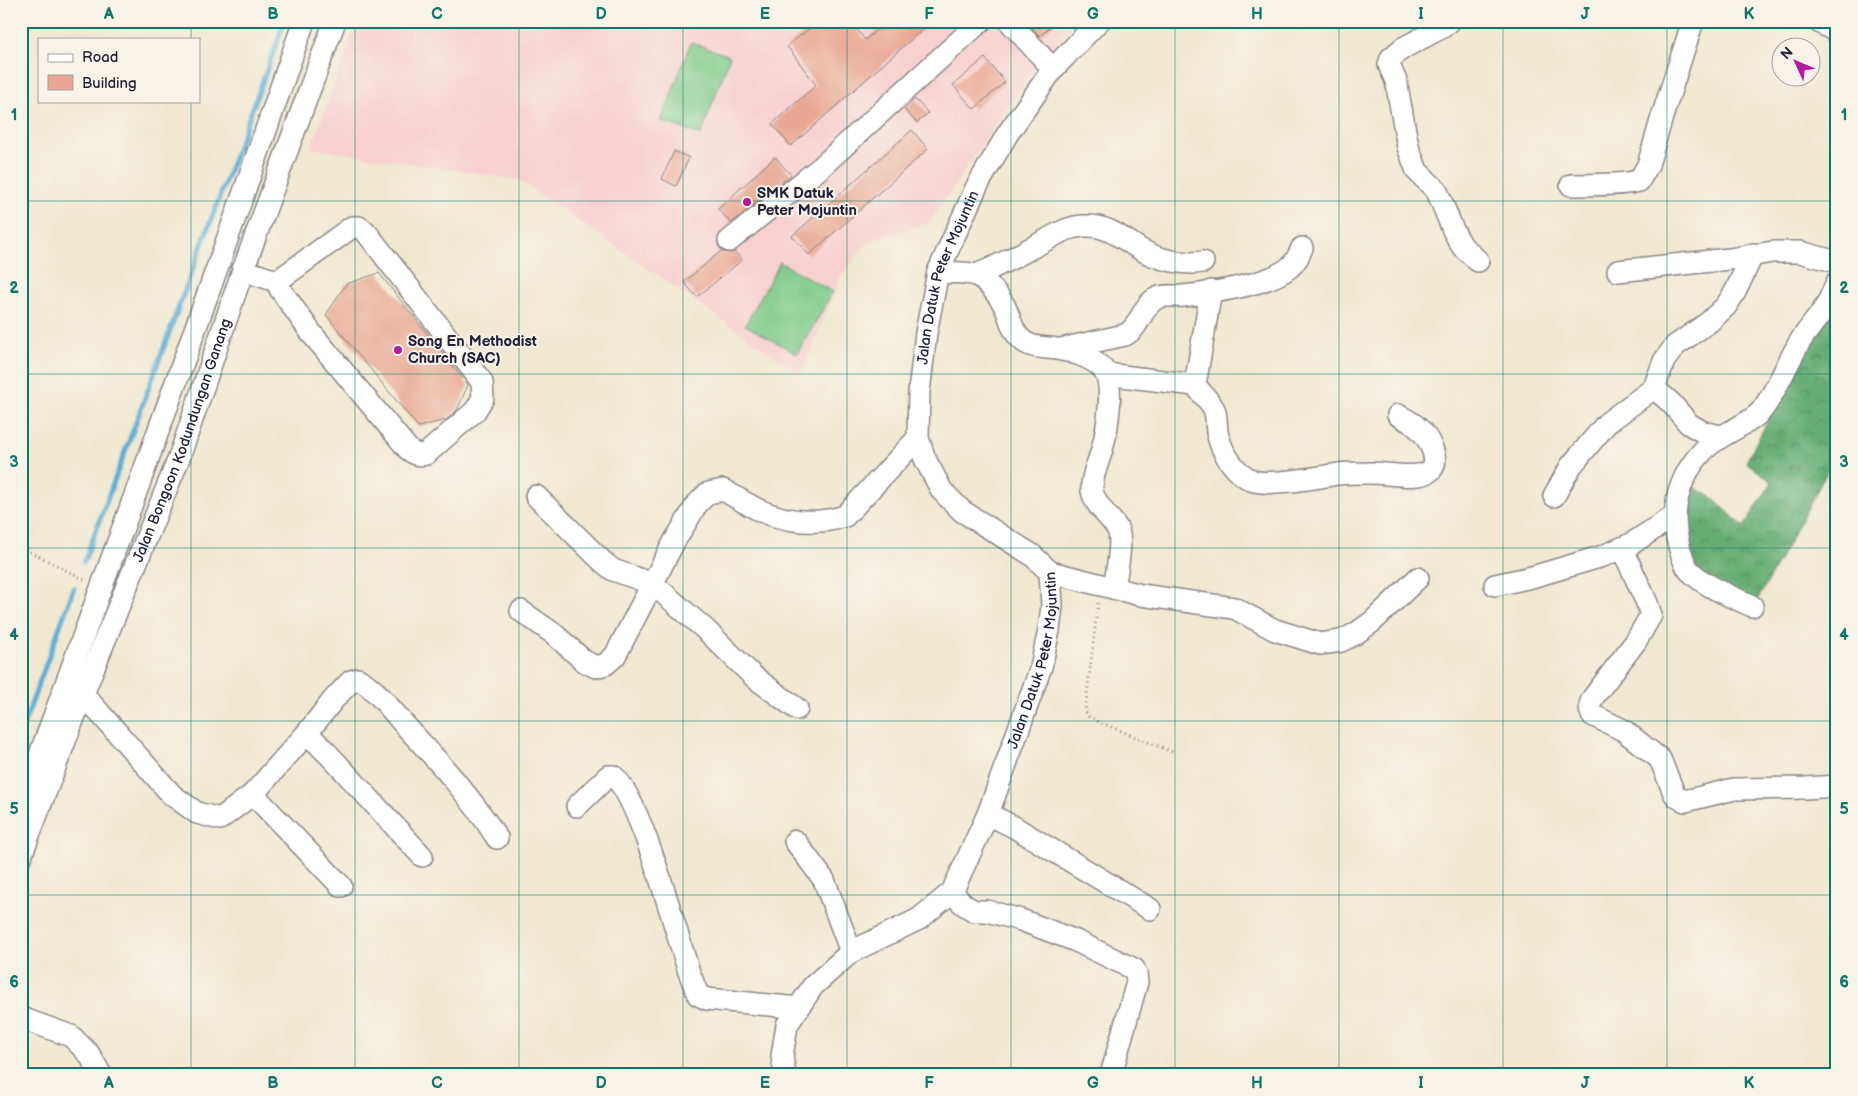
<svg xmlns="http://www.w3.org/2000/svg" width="1858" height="1096" viewBox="0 0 1858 1096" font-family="'Balsamiq Sans',sans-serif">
	<defs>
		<pattern id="forest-crowns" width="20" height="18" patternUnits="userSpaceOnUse" patternTransform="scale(1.25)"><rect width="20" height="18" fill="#65ad75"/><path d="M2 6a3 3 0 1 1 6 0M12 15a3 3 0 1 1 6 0" fill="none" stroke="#538c61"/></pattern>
	</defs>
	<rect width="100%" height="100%" fill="#f7f3e8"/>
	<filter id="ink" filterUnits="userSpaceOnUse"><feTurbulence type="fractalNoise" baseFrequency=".02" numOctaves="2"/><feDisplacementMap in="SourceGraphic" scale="10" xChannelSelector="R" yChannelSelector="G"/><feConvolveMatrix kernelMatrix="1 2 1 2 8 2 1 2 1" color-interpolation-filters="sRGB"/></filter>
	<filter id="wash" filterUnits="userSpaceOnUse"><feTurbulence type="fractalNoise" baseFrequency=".0096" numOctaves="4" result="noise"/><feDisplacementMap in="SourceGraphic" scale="20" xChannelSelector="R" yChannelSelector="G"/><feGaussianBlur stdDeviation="1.12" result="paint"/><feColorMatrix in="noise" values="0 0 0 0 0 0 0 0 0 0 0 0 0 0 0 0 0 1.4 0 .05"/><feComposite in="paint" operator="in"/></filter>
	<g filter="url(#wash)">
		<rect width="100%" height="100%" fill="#f0e8d0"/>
		<path fill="#f7d0cf" d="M358,21H1077L1035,67L929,223L869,241L841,275L801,374L519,180L311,148Z"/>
		<path fill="url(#forest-crowns)" stroke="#446858" d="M1837,289V454L1756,603L1691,568L1683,541L1686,484L1711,496L1744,527L1772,482L1746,462Z"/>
		<path fill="#7cc989" stroke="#4f7662" d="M691,42L730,56L701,135L661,121Z
			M780,262L833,292L797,354L745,325Z"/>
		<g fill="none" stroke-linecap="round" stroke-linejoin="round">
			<path stroke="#5aaed6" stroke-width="5" d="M84,562L285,21
				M21,732L74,588"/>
		</g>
		<g id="blocks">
			<path fill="#e9a793" d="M819,21H851L865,40L887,21H932L791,146L772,124L816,85L787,46Z
				M1026,21H1057L1040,36Z
				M985,58L1005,82L974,109L953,85Z
				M915,99L928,113L917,123L904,109Z
				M912,130L928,149L809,255L792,236Z
				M674,151L689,158L676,186L662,179Z
				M775,157L791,175L731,223L718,209Z
				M721,251L730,253L735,252L742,260L697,297L684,282Z
				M379,273L468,385L457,410L446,420L418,427L326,315L346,284Z"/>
		</g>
	</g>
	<g filter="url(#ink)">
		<use href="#blocks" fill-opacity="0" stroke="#898586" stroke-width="1"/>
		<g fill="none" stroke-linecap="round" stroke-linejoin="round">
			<defs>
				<g id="minor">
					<path d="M1009,21L1053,69"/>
					<path d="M1450,21L1443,27L1403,48L1391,58L1389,65L1396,81L1408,147L1417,171L1437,191L1453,230L1462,246L1478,261"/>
					<path d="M1571,185C1594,184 1617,186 1639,181L1648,165L1662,117L1693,21"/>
					<path d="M352,227H359L366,232L482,382L483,398L475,411L426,454C418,456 414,454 408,449L312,334L280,289L279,282L283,277Z"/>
					<path d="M729,241L820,168L981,21"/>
					<path d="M243,270L279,282"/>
					<path d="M1618,271L1729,259L1773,252H1800L1837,262"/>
					<path d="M938,272C947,273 968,272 976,275C987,280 1001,298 1006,309C1011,320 1012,331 1021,339C1030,349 1045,347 1057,349C1071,351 1091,357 1102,368C1116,383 1107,431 1102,449C1099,462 1091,476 1092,490C1094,505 1109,516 1117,528C1124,540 1116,574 1114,588"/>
					<path d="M976,275C996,267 1015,257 1035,246C1053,237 1067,225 1088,226C1109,226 1123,239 1140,249C1158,260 1183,265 1203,262"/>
					<path d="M1211,291L1195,385C1201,393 1210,401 1214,409C1217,416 1216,425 1217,432C1221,451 1233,471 1251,480C1267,487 1319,477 1338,474C1348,473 1358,473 1368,473C1384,472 1420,481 1431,470C1441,459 1427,435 1417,427C1412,422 1405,419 1398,415"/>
					<path d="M1061,349L1125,335C1141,327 1141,306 1157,298C1164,294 1175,297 1183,296C1210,293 1269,285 1290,267C1296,262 1299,255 1302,248"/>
					<path d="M1106,374L1195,385"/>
					<path d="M1654,388L1671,403L1689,424L1703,432L1720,436"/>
					<path d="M536,496L603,562L613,570L653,584L707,631L754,677L797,709"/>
					<path d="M1554,496L1571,466L1607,423L1654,388L1664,361L1675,346L1709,322L1726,306L1735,292L1753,254"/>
					<path d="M1622,548L1647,603L1651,615L1636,641L1592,699C1589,705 1589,709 1592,715L1623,730L1660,759L1674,793L1677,797L1685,801L1734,789L1805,788L1837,786"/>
					<path d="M1050,572L1141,595L1234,608L1275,630L1320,644L1341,641L1355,634L1372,622L1418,578"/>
					<path d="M1495,585L1532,577L1603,556L1631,544L1674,516"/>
					<path d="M1752,606C1731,596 1705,587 1689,570C1684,564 1681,553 1679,546C1669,512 1679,476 1703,451C1718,434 1752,424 1762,410C1778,389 1787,362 1801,340C1809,328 1818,318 1826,306C1830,299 1833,290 1837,282"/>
					<path d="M521,611L554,634L584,661L596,667L606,664L615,656L674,542L697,504L708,493L723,490C736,497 748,505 761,511C787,522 818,525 845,516L918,438"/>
					<path d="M83,694L172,795L197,813L220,819L253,794L307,733L334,699L351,681L358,679C375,688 389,707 402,722C436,759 470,795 497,838"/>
					<path d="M307,733L331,757L422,856"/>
					<path d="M253,794L341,886"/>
					<path d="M21,806C117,545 213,284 304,21"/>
					<path d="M577,806L608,776H613C639,794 677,935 689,972L698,995L707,999L799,1008"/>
					<path d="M988,814L1014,827L1150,909"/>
					<path d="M795,841L824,880L851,952"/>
					<path id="s1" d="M21,856L83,694L179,458L243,270L335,21"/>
					<path d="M952,892L963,904L974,911H987L1021,920L1076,941L1134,969L1136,973L1137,982L1111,1075"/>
					<path d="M21,1018L71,1036L89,1054L101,1075"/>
					<path id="s2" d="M785,1075L782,1056L787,1025L813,986L851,952L919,919L952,892L988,814L1041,667L1049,630L1052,606L1050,572L1032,555L962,511L942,491L925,459L918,438L919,392L926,333L938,272L976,188L1008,133L1053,69L1099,21"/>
				</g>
				<path id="major" d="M1822,21L1837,29"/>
			</defs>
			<use href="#minor" stroke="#898586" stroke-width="24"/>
			<use href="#major" stroke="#898586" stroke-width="29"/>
			<path stroke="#898586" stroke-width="3" stroke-dasharray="1 4" stroke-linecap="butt" d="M21,547L85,580
				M1098,603L1085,711L1089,717L1099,722L1175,753"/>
			<use href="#minor" stroke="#fff" stroke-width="21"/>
			<use href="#major" stroke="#fff" stroke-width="26"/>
		</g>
	</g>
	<path fill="none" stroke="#0f766e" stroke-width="1" stroke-opacity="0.55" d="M191,21V39M355,21V1075M519,21V1075M683,21V1075M847,21V1075M1011,21V1075M1175,21V1075M1339,21V1075M1503,21V1075M1667,21V1075M191,101V1075M21,201H1837M21,374H1837M21,548H1837M21,721H1837M21,895H1837"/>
	<g fill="#b5179e" stroke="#f7f3e8" stroke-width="2">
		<circle cx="747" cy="202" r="5"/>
		<circle cx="398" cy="350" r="5"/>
	</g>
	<g text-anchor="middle" stroke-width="4" stroke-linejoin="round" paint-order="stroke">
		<g font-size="15" font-weight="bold" fill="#22223b" stroke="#f7f3e8" text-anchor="start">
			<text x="757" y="198">SMK Datuk<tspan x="757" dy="17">Peter Mojuntin</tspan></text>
			<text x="408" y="346">Song En Methodist<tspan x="408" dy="17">Church (SAC)</tspan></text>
		</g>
		<g font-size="15" fill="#22223b" stroke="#f7f3e8">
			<text dy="5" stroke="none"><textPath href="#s2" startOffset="964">Jalan Datuk Peter Mojuntin</textPath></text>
			<text dy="5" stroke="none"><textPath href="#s1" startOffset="446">Jalan Bongoon Kodundungan Ganang</textPath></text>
			<text dy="5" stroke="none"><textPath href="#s2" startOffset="514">Jalan Datuk Peter Mojuntin</textPath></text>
		</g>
	</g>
	<rect width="1858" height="1096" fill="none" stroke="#f7f3e8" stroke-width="55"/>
	<rect x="38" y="38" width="162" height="65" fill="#f7f3e8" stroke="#a29fa3"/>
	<rect x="48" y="54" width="25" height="8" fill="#ffffff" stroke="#a29fa3"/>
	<text x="82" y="62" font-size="15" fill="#22223b">Road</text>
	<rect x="48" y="75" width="25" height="15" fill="#e9a793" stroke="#a29fa3"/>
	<text x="82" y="88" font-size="15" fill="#22223b">Building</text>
	<g transform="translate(1796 62) rotate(314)"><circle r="24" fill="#f7f3e8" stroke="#a29fa3"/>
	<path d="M0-4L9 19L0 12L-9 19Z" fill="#b5179e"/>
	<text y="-8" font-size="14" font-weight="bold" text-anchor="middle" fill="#22223b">N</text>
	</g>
	<rect x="28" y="28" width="1802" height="1040" fill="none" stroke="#0f766e" stroke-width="2"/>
	<g font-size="16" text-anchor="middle" font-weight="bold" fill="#0f766e">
		<text x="109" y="19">A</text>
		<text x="273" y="19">B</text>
		<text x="437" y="19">C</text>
		<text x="601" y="19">D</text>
		<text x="765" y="19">E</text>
		<text x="929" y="19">F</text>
		<text x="1093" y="19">G</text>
		<text x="1257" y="19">H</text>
		<text x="1421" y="19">I</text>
		<text x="1585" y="19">J</text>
		<text x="1749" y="19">K</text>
		<text x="14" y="120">1</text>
		<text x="1844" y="120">1</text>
		<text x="14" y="293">2</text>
		<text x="1844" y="293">2</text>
		<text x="14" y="467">3</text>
		<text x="1844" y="467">3</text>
		<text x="14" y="640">4</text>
		<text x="1844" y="640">4</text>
		<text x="14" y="814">5</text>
		<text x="1844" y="814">5</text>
		<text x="14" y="987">6</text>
		<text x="1844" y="987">6</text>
		<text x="109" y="1088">A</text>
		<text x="273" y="1088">B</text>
		<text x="437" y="1088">C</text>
		<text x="601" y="1088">D</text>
		<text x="765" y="1088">E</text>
		<text x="929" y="1088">F</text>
		<text x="1093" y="1088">G</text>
		<text x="1257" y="1088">H</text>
		<text x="1421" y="1088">I</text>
		<text x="1585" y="1088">J</text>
		<text x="1749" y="1088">K</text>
	</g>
</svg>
